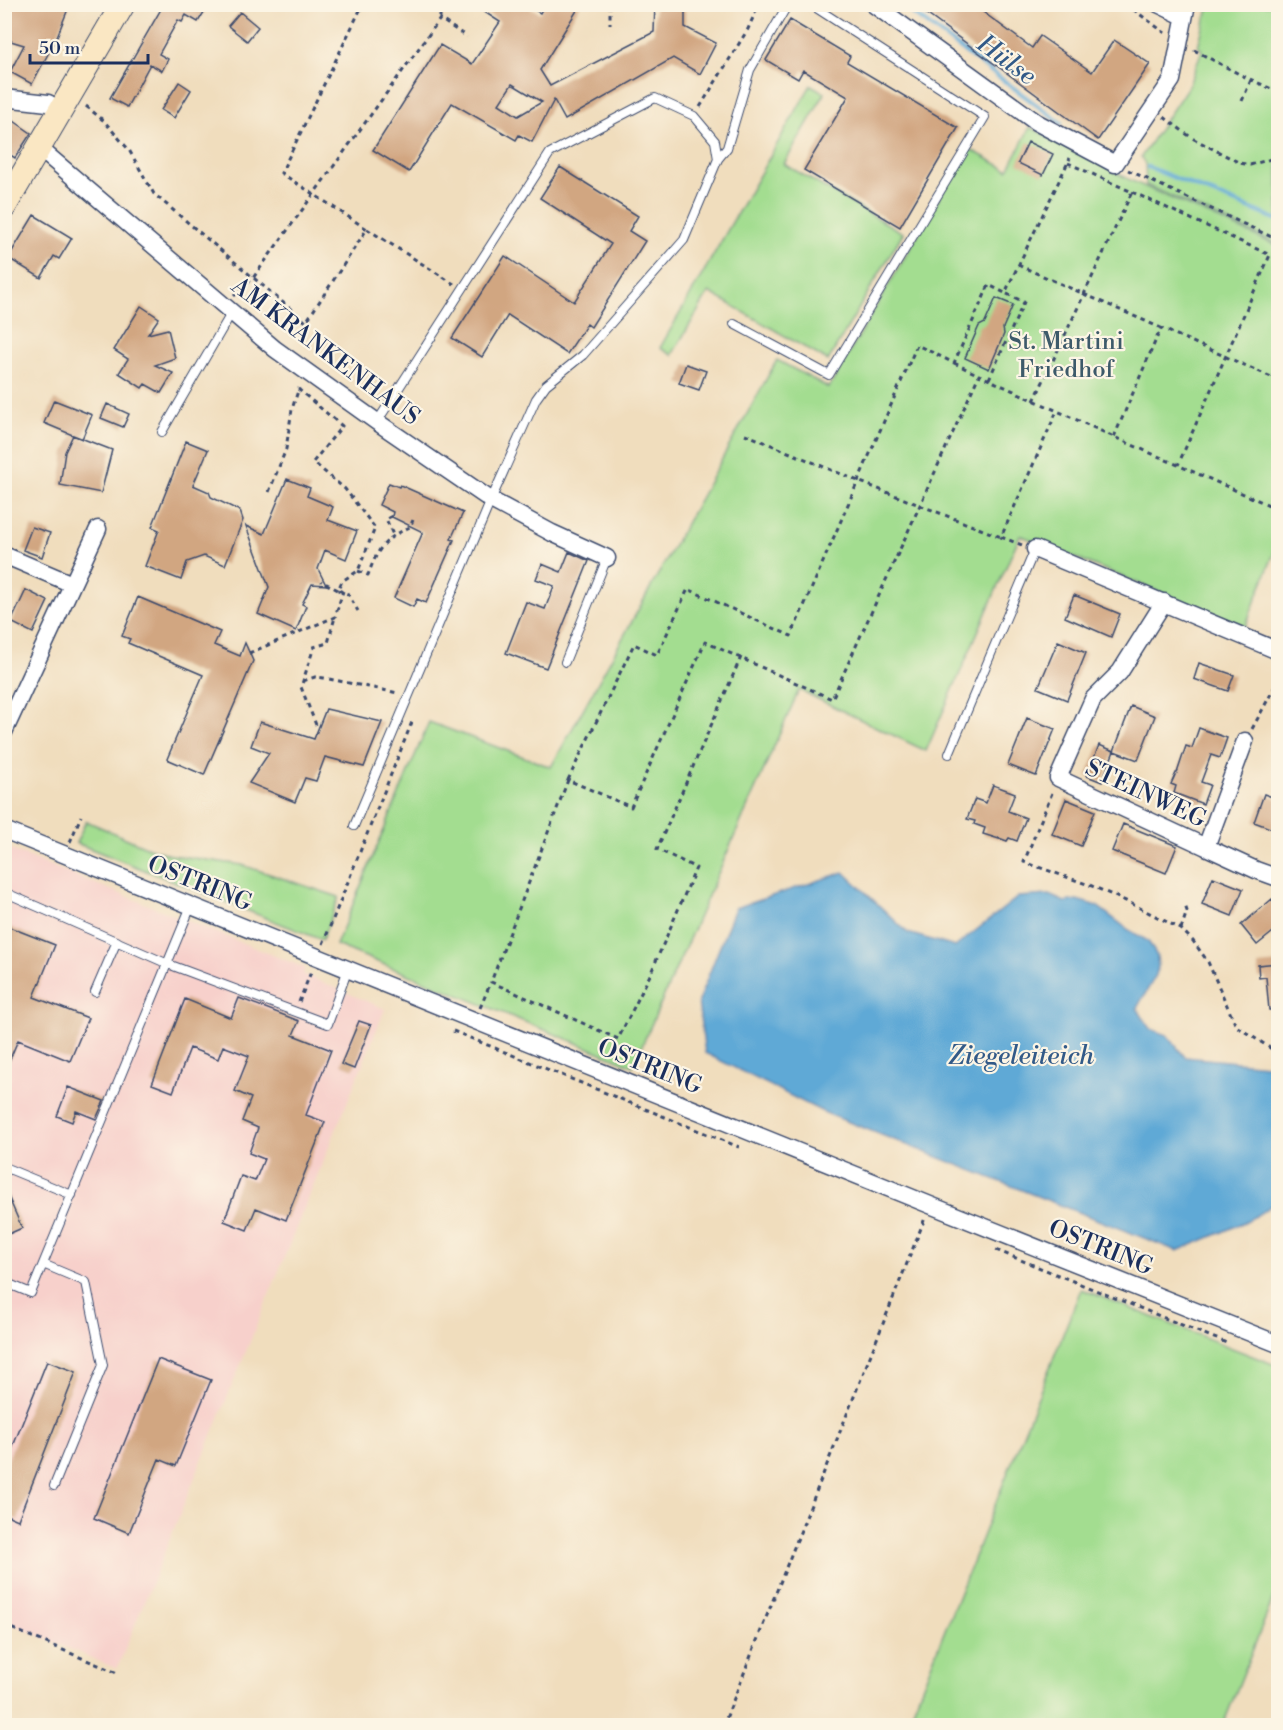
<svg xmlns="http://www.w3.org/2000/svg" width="1283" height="1730" viewBox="0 0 1283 1730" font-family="'Libre Bodoni',serif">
	<rect width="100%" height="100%" fill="#fcf5e5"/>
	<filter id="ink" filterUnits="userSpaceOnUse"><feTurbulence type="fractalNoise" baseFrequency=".0167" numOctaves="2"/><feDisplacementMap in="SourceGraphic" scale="12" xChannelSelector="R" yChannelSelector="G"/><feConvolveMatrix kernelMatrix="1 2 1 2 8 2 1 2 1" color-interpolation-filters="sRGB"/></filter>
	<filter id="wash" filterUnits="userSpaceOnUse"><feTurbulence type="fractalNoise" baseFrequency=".008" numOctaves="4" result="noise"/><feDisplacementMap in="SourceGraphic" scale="24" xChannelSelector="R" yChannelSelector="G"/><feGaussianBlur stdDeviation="1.35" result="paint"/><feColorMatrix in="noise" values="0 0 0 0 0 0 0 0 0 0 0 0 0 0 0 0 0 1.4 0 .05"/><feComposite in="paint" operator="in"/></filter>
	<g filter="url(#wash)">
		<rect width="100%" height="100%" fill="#f0ddbd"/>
		<path fill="#f7d0cb" d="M4,847L305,968L303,974L385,1009L117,1669L5,1621Z"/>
		<path fill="#a3dd90" stroke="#5f8677" stroke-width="1.5" d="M1209,5H1270L1278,8V244L1146,185L1145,164L1141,157L1189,85L1202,50L1198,46Z
			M811,85L825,93L784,164L903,233L828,361L709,292L672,355L660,348Z
			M1030,127L1130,180L1278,246V543L1245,627L1020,535L926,751L799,690L633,1066L336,945L429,722L551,767L777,360L829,388L968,148L1008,170Z
			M86,821L151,849L172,855L242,865L339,897L322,940L76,843Z
			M1081,1289L1278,1366V1586L1223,1725H907Z"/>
		<path fill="#5ea9d6" stroke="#3c6c9a" stroke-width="1.5" d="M844,872L908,933L955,947L1018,897L1049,895L1065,902L1077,900L1097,906L1129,930L1148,941L1157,956L1158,967L1156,975L1137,1008L1150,1029L1167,1035L1185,1057L1267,1065L1278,1072V1099L1275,1104L1278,1116L1277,1153L1278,1156V1199C1258,1221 1206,1238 1177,1251L823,1112L705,1053L698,1002L735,908Z"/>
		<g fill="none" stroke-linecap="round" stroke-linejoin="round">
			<path stroke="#5ea9d6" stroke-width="4.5" d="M900,4L1061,123
				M1148,167L1278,220"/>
		</g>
		<g id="blocks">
			<path fill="#d1a681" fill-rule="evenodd" d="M9,4H70L56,39L32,84L10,72L24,45L4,39L8,20L4,17Z
				M164,4H209L198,22L186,15L182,22L178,20L159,54L168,59L162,71L150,64L127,107L110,98Z
				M472,4H524L540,13L545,4H581L540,70L550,86L654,32L655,4H685V27L716,43L700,74L673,58L565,120L554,100L532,142L519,135L516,140L452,103L409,172L373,150L440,45L472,64L500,22ZM512,84L542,102L518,116L499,104Z
				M913,4H972L1032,48L1040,36L1092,72L1114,40L1150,64L1098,140Z
				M240,12L258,27L247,41L228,26Z
				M790,20L850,56L847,62L958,128L900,227L804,170L848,97L803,70L798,79L766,60Z
				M179,82L191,90L174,118L161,110Z
				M11,119L31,133L15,158L4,151V129Z
				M1028,142L1053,154L1043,175L1018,163Z
				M560,167L638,216L629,231L645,241L591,327L587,324L567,354L508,315L482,357L452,338L505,256L574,302L611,244L540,198Z
				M34,215L72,238L59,259L54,256L41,278L8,258Z
				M996,298L1013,305L1003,328L1004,334L989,369L965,358L979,326L985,323Z
				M141,306L159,318L148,334L168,329L175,358L155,365L173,373L161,393L145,384L142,388L119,373L128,359L114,350Z
				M686,364L706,371L699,390L679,383Z
				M54,400L92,415L82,439L44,423Z
				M107,404L129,414L123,427L101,418Z
				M73,435L112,450L101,493L60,485L65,452Z
				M186,441L208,450L193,485L209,492L211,497L240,511L243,520L225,565L204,556L187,562L181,580L145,566L159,530L152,527Z
				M287,479L310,488L307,496L333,507L328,520L357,531L346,559L325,550L318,569L326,585L312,584L302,604L306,606L296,631L258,614L269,587L246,526L264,534Z
				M389,483L399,487L400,485L463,513L451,539L454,540L426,603L417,599L413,607L394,598L423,532L392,517L393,512L379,505Z
				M32,527L50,533L42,557L23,550Z
				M569,552L589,561L546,668L506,653L526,602L545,609L554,586L536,579L542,564L561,572Z
				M26,590L48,601L33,633L11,622Z
				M1074,595L1120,614L1111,637L1065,617Z
				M138,597L220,632L214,645L240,656L245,643L253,661L204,775L167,759L203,675L128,643L130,639L122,636Z
				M1058,641L1086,653L1067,700L1038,688Z
				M1199,663L1234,675L1228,691L1194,679Z
				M1131,706L1155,716L1138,760L1114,751Z
				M326,709L382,722L364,767L325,757L316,781L305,778L295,802L249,783L269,753L251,746L260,722L314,739Z
				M1027,718L1055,729L1036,776L1008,765Z
				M1199,728L1227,738L1220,758L1211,755L1201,782L1210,785L1203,804L1174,793L1176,786L1171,784L1176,773H1177L1186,746L1192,748Z
				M1099,745L1114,751L1102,782L1087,776Z
				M993,785L1015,793L1008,811L1026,818L1017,841L1009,838L1007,841L999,838V839L983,834L985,828L974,824L975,821L967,819L975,799L986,803Z
				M1264,794L1278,799V831L1254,822Z
				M1066,799L1095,811L1081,846L1052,834Z
				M1123,824L1177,846L1166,873L1112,851Z
				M1213,877L1243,889L1232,916L1202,904Z
				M1272,899L1278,907V928L1257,945L1241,925Z
				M4,925L55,945L34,997L88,1018L70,1061L18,1040L4,1073Z
				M1278,963V1010H1269L1266,977L1259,978L1258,965Z
				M239,998L299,1021L293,1035L331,1050L306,1115L325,1122L286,1220L256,1208L247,1230L224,1221L241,1176L255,1181L264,1159L249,1153L258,1128L242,1121L251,1098L235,1091L249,1056L223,1046L218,1059L190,1048L173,1092L152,1084L185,999L231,1018Z
				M359,1021L371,1025L354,1069L341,1064Z
				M68,1087L104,1101L96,1119L76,1111L72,1122L57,1116Z
				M4,1187L22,1228L4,1236Z
				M158,1359L211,1380L176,1466L159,1459L129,1533L94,1518Z
				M47,1361L76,1372L18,1520L4,1514V1469Z"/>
		</g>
	</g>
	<g filter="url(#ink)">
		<use href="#blocks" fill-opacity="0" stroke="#3b496c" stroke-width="1.5"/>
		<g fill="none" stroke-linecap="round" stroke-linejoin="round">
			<defs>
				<path id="lane" d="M718,159L727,148L750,70L788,4
					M734,324L829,375L985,117L810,4
					M162,432L232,312
					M565,662L607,558
					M949,754L1035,549
					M354,826L491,500L536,399L546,385L583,355L684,240L718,159L715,141L694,116L655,98L550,153L377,422
					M4,892L168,964L328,1024L348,969
					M95,992L117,941
					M4,1167L72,1195
					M43,1264L86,1282L103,1365L54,1486
					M4,1282L31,1293L191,906"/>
				<path id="street" d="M873,4L1036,122L1115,164L1172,80L1187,4
					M1158,4L1183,16
					M4,98L48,103L60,111
					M39,148L275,349L377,422L491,500L552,533L607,558
					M1035,549L1278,651
					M4,555L72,584
					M1164,602L1120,672L1093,699L1058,778L1206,847
					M4,732L98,529
					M1245,741L1206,847L1256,870L1278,878
					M4,830L930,1205L1278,1344"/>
				<path id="secondary" d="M4,207L123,4"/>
			</defs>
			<use href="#lane" stroke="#3b496c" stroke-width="10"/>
			<use href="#street" stroke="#3b496c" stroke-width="19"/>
			<use href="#secondary" stroke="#3b496c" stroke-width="26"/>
			<path stroke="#3b496c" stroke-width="3" stroke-dasharray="4.5 4.5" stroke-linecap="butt" d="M610,4V24
				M1126,4L1165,33
				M440,19V4
				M1194,50L1241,75L1278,92
				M1242,101L1251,80
				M86,106L104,121L129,150L154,194L306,322L367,229L281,173L363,4
				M700,107L748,29L759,4
				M1164,117L1192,138L1240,163L1250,165L1278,157
				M1128,170L1278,240
				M1132,192L1270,255L1178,465
				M367,229L454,284
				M1018,265L1161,328
				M234,296L253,278L440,19L467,37
				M954,363L979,375
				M989,379L1024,302L1005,293
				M298,389L342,426L313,462L345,489L375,528L358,571L342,581L338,590L321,581
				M1034,401L1132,192L1068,163
				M745,434L858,481L1001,537
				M1114,437L1161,328L1278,380
				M269,492L286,449L292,409L299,388
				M392,516L386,519L393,535
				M1022,545L1001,537L1057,411
				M358,571L368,575C378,548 384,539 410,527L413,520
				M338,590L348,594L358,611
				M249,653L335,617L343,591
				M741,657L657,849L696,868L650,975L618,1039L491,982L568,780L631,807L705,642L832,699L979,375L1114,437L1278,509
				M303,681L315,677L324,678L398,693
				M316,725L301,687L314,647L328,643L335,617
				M1252,729L1278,681
				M568,780L634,644L657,655L688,589L791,636L917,345L954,363L989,285L1005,293L1070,158
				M1052,793L1024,862L1092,886L1130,903L1181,929L1193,941L1208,962L1236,1026L1278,1053
				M70,842L81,816
				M1181,929L1187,911L1185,905
				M323,944L412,722
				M299,1002L311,972
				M480,1008L491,982
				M453,1031L739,1147
				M996,1250L1229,1344
				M4,1625L117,1673
				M723,1726L925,1218"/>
			<use href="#lane" stroke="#fff" stroke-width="8"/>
			<use href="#street" stroke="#fff" stroke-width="16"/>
			<use href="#secondary" stroke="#fae7c3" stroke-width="24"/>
		</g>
	</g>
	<g text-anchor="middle" stroke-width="4.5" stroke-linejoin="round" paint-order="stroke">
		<g font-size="24" fill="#3d5a6a" stroke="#fcf5e5">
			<text x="1066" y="349">St. Martini<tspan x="1066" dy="28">Friedhof</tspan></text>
		</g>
		<g font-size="24" fill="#1b2f5e" stroke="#fcf5e5">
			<text transform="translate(326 351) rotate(37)" y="8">AM KRANKENHAUS</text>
			<text transform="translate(1146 793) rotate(25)" y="8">STEINWEG</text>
			<text transform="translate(200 883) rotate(22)" y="8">OSTRING</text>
			<text transform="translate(650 1066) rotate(22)" y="8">OSTRING</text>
			<text transform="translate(1101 1247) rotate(22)" y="8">OSTRING</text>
		</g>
		<g font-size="26" font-style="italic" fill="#325a88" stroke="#fcf5e5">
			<text transform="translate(1007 59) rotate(36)" y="9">Hülse</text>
			<text x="1021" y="1064">Ziegeleiteich</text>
		</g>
	</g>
	<rect width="1283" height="1730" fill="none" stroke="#fcf5e5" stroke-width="24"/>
	<path d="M30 54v9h118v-9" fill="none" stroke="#1b2f5e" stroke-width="3"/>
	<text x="39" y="54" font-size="18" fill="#1b2f5e" stroke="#fcf5e5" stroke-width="4.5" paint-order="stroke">50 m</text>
</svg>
